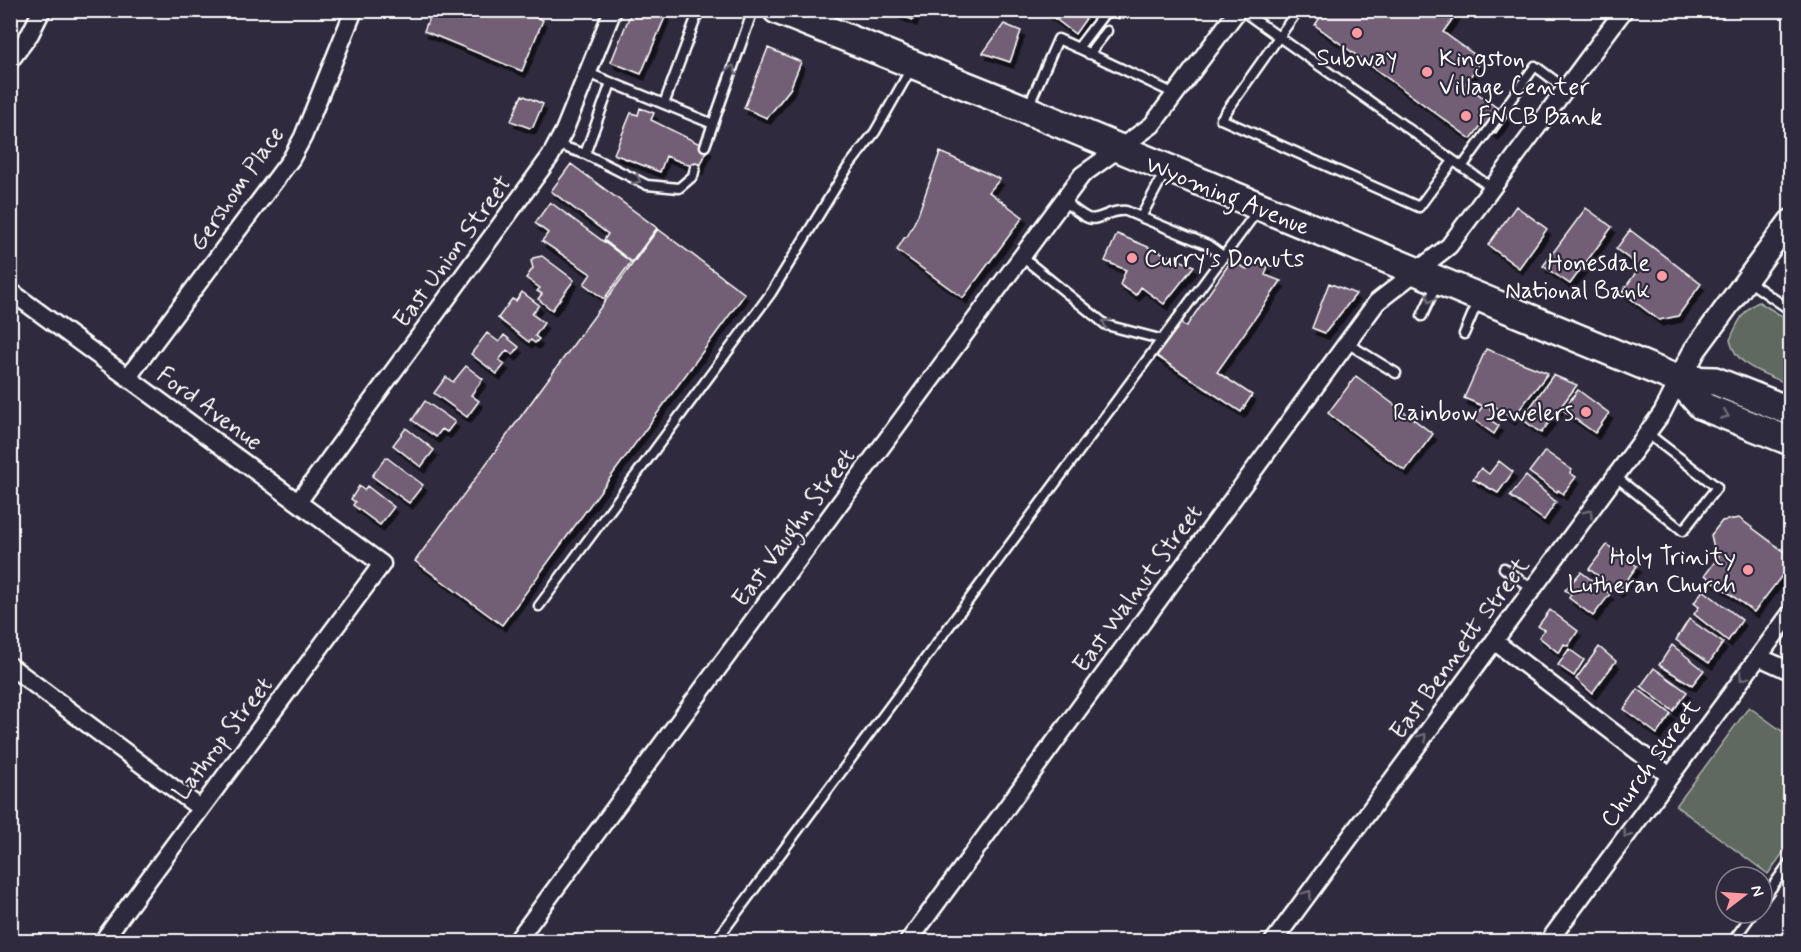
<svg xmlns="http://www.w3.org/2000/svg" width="1801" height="952" viewBox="0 0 1801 952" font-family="Mynerve,sans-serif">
	<defs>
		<filter id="shadow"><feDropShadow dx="3.5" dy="6" stdDeviation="0" flood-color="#0009"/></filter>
	</defs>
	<rect width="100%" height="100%" fill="#2f2a3d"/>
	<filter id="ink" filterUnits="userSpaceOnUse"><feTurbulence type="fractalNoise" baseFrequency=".0167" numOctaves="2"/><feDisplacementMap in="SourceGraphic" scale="12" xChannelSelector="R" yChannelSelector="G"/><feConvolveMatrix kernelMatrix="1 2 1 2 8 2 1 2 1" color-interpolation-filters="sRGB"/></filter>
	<g filter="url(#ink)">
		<path fill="#5e695e" stroke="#aeb4ae" stroke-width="1.5" d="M1759,302L1790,321V385C1767,374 1736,368 1730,340C1736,326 1744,307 1759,302Z
			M1749,707L1790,737V843L1768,874L1676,806Z"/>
		<path fill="#725e75" stroke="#fff" stroke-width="1.5" filter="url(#shadow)" d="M432,10H518L543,20L522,71L424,31Z
			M632,10H668L641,74L611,62Z
			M889,10H917L913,20Z
			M1044,10H1092L1075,34Z
			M1325,10H1459L1443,32L1482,60L1465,84L1508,116L1495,134L1482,124L1471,139L1315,25Z
			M1004,24L1021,31L1010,62L983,53Z
			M768,48L801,62L790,89L767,118L744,108Z
			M522,95L543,104L533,127L530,128L511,121Z
			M640,108L654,113L651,120L708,148L699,169L666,156L660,172L614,154L631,113L638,115Z
			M940,152L1000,179L989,192L1023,217L963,298L897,250L904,238L907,237L918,215Z
			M571,164L657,228L632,262L604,240L608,234L551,191Z
			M550,202L631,262L604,299L584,284L591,274L542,241L548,233L535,223Z
			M1516,206L1547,229L1519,268L1488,245Z
			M1586,208L1612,227L1570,284L1543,266Z
			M658,229L745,294L502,625L415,561Z
			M1630,230L1701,284L1678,316L1659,320L1622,292L1640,267L1616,249Z
			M1117,234L1194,266L1164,304L1141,287L1136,295L1120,285L1126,270L1105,261Z
			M542,256L574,280L552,310L538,299L542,294L537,291L540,288L526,278L533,268L531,261L533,258Z
			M1254,259L1268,266L1265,275L1281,281L1217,372L1252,395L1241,412L1152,353L1177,320L1186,327L1231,261L1247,269Z
			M1329,283L1356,294L1325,333L1312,328Z
			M522,292L539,305L532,314L544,323L535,336L539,339L535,343L531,340L529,342L498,318L512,299L516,301Z
			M487,333L499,342L504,335L519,347L513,355L507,350L499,360L505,364L497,374L471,354Z
			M1486,349L1548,373L1512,419L1493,405L1490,409L1494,413L1489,419L1499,426L1494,434L1473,419L1483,406L1464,398Z
			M466,366L483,379L471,395L479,401L467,417L434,393L446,377L453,382Z
			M1553,375L1577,385L1541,433L1522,419Z
			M1356,376L1433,434L1405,471L1328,413Z
			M1578,390L1609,413L1595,433L1563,410Z
			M425,401L455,422L447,432L442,429L436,437L412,420Z
			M406,428L434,450L421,467L393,445Z
			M1545,451L1572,470L1570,473L1576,477L1563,494L1558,490L1557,492L1529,472Z
			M386,457L423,485L409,503L372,476Z
			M1499,461L1513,472L1498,493L1473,479L1481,468L1489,474Z
			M1526,476L1556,502L1544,520L1510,496Z
			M359,486L364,490L367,486L394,507L380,525L353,505L355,502L351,499Z
			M1739,518L1790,556V565L1754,612L1705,575L1719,556L1715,552L1711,535L1722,521Z
			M1607,545L1637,566L1619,591L1589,569Z
			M1581,572L1610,594L1593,616L1569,598L1571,594L1565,590Z
			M1703,590L1742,620L1728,641L1694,614L1699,607L1694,603Z
			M1550,610L1578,631L1568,646L1564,644L1559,653L1539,637L1544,630L1538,626Z
			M1689,619L1723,643L1709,663L1676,640Z
			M1672,645L1704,670L1692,685L1659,665Z
			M1599,647L1616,661L1592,693L1576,679Z
			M1569,649L1584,660L1574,676L1558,665Z
			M1654,668L1687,692L1673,711L1641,686Z
			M1638,689L1671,714L1657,734L1624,709Z"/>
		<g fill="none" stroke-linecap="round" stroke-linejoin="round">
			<defs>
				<path id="service" d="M1241,10L1492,188
					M1298,10L1221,119L1419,207L1453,161
					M1120,13L1122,10
					M1078,48L1175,94
					M1089,54L1107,31
					M588,73L713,124L705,146
					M664,104L699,10
					M1028,107L1058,39L1078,48L1107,10
					M713,124L753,10
					M558,145L585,154L647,185L679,188L693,176L695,168
					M585,154L611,83
					M1462,167L1535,66L1566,89
					M1063,201C1071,206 1080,215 1088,218C1098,222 1110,209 1126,211L1208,245L1223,256
					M1141,217L1166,170
					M1022,257L1106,325L1160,339
					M1747,280L1790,310
					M1422,316L1437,284
					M1464,334L1478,301
					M1347,343L1396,373
					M1615,476L1683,531L1717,487L1647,433
					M1504,568L1532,589
					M539,606L771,293L848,167L875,132L912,67
					M1762,901L1790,862
					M715,942L1258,210
					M1732,942L1753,913"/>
				<path id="minor" d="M818,27L830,10
					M10,61L30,34L42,10
					M10,291L382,564L102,942
					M128,377L291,159L303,137L354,10
					M298,502L550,157L564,131L613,10
					M1494,641L1670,776
					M1759,657L1790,671
					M10,666L200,808
					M516,942L1082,175L1152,125L1238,10
					M908,942L1377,302L1449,246L1624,10
					M1273,942L1662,413L1679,380
					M1548,942L1790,614"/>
				<path id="tertiary" d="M1679,380L1695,350L1790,221"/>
				<path id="primary" d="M777,10L1027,110L1679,380L1715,381L1790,411
					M1679,380L1702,406L1790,441"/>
			</defs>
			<use href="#service" stroke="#fff" stroke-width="13"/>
			<use href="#minor" stroke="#fff" stroke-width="21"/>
			<use href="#tertiary" stroke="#fff" stroke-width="26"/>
			<use href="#primary" stroke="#fff" stroke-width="32"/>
			<use href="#service" stroke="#2f2a3d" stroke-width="8"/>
			<use href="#minor" stroke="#2f2a3d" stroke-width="16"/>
			<use href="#tertiary" stroke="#2f2a3d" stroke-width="21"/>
			<use href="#primary" stroke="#2f2a3d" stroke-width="27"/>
		</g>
		<defs><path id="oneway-chevron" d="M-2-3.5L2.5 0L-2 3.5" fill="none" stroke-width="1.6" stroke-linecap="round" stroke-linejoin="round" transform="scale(1.5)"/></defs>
		<g stroke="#6d6a77">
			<use href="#oneway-chevron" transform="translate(732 69) rotate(-71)"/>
			<use href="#oneway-chevron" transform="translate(637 180) rotate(27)"/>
			<use href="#oneway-chevron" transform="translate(1430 299) rotate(115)"/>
			<use href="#oneway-chevron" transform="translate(1106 323) rotate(-152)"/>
			<use href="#oneway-chevron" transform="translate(1725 415) rotate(22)"/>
			<use href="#oneway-chevron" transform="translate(1589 513) rotate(-54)"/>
			<use href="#oneway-chevron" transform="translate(1743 677) rotate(126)"/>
			<use href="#oneway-chevron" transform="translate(1423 737) rotate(-54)"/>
			<use href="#oneway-chevron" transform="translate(1627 834) rotate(127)"/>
			<use href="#oneway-chevron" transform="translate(1308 894) rotate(-54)"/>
		</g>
	</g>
	<g fill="#ff9aa2" stroke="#2f2a3d" stroke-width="2">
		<circle cx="1357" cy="33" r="6"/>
		<circle cx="1427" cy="72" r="6"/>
		<circle cx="1466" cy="116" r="6"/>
		<circle cx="1132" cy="258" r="6"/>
		<circle cx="1662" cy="276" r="6"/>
		<circle cx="1586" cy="412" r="6"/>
		<circle cx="1748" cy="570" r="6"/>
	</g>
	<g text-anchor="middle" stroke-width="4.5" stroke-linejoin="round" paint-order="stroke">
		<g font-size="24" fill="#fff" stroke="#2f2a3d" text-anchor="start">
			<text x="1357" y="65" text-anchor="middle">Subway</text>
			<text x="1439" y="66">Kingston<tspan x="1439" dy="28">Village Center</tspan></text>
			<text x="1478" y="124">FNCB Bank</text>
			<text x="1144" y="266">Curry's Donuts</text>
			<text x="1650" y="270" text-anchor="end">Honesdale<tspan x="1650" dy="28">National Bank</tspan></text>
			<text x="1574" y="420" text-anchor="end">Rainbow Jewelers</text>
			<text x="1736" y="564" text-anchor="end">Holy Trinity<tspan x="1736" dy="28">Lutheran Church</tspan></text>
		</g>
		<g font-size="24" fill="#fff" stroke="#2f2a3d">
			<text transform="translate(236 188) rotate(-55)" y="8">Gershom Place</text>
			<text transform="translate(1228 195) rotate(22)" y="8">Wyoming Avenue</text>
			<text transform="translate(452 251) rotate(-54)" y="8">East Union Street</text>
			<text transform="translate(210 408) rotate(36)" y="8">Ford Avenue</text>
			<text transform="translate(793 527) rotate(-54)" y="8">East Vaughn Street</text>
			<text transform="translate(1137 588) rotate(-54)" y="8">East Walnut Street</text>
			<text transform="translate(1459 648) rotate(-54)" y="8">East Bennett Street</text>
			<text transform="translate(222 738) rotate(-53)" y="8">Lathrop Street</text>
			<text transform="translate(1650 763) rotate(-54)" y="8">Church Street</text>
		</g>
	</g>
	<rect width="1801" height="952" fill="none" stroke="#2f2a3d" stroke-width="36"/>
	<rect x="18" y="18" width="1765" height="916" fill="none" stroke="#fff" stroke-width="2" filter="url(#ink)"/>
	<g transform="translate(1744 895) rotate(73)"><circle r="28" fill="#2f2a3d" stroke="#827f8b" stroke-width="1.5"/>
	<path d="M0-4.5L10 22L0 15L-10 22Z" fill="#ff9aa2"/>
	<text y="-9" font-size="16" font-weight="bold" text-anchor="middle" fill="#ffffff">N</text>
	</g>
</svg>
